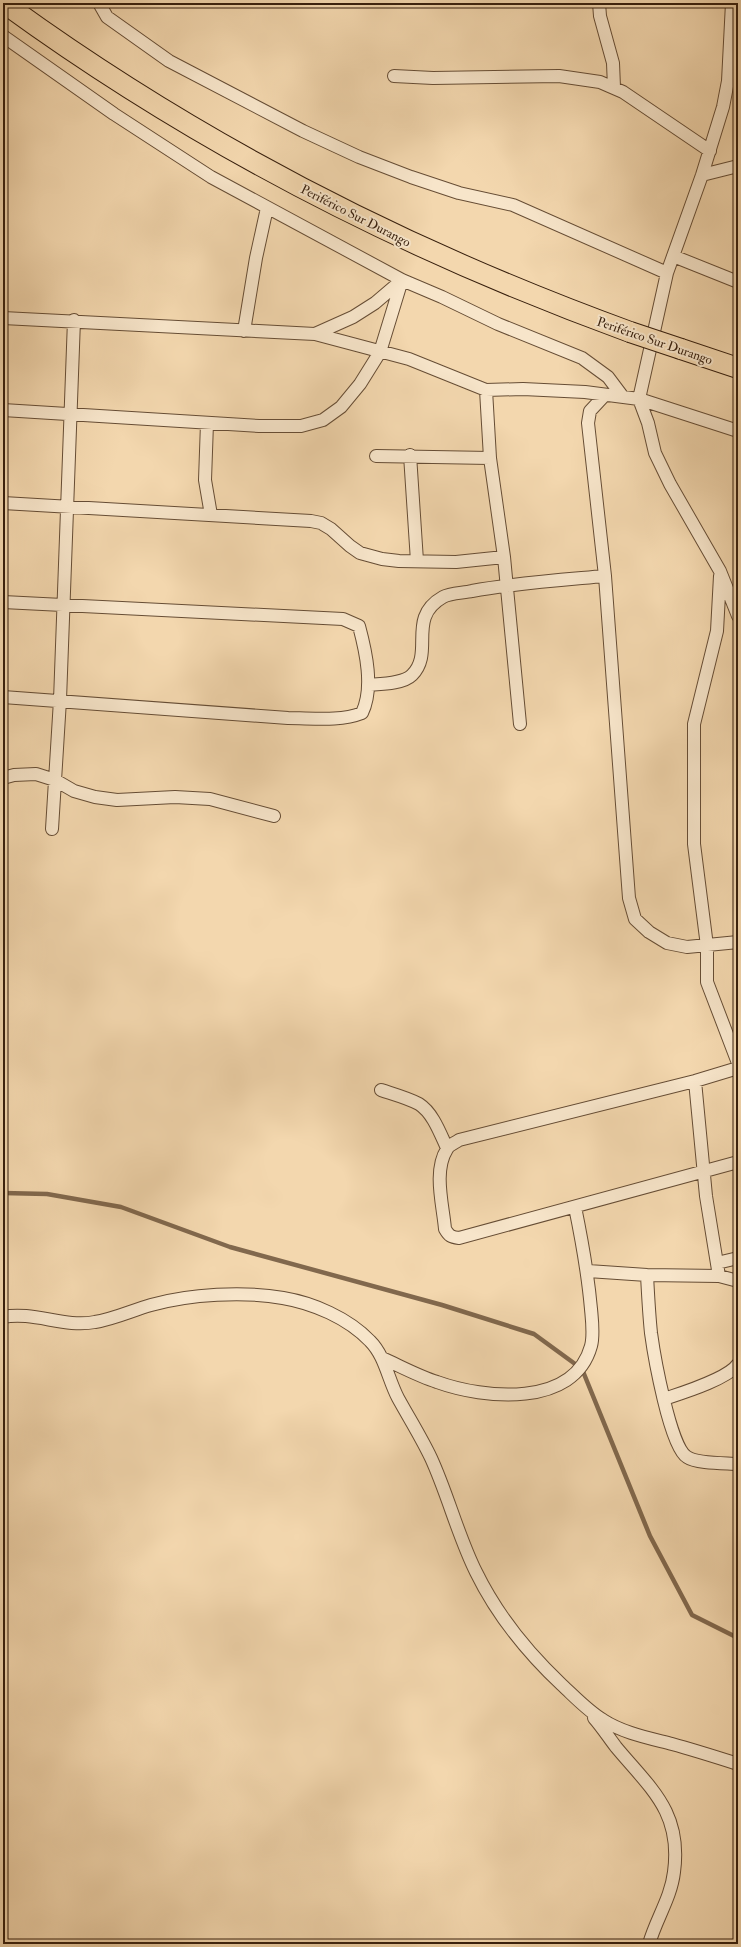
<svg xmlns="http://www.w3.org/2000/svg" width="741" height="1947" viewBox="0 0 741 1947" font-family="'IM FELL Double Pica',serif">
	<rect width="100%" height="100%" fill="#f3d7ae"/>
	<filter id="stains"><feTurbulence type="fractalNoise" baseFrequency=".005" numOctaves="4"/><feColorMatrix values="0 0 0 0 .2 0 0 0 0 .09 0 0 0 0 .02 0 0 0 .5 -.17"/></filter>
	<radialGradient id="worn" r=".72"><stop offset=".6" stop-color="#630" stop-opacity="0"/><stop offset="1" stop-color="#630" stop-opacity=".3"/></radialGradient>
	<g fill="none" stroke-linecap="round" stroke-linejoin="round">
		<path stroke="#81684d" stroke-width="4.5" d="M3,1193L47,1194L121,1207L230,1247L442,1305L534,1334L582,1369L650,1536L692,1615L738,1638"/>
		<defs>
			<path id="minor" d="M99,3L107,17L169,61L303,131L359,157L411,177L459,193L513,205L667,273
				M599,3L600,16L613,63L614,87
				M732,3L728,81L723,107L702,175L667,273L639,399L648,423L655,453L670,484L720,571L738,616
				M3,36L114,114L211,177L402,280L442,297L498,324L582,358L608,377L623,397
				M394,76L433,78L559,76L600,82L623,92L710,151
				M702,175L738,166
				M673,256L738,282
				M3,318L315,334L409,359L486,390L523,389L585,392L639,399L738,431
				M244,331L256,258L267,208
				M315,334L353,317L375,303L402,280
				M486,390L490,458L504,557L520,724
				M604,396L590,411L588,423L605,576L629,898L635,919L649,932L667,943L687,947L738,942
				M3,410L259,426H301L323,420L341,407L360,384L380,352L402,280
				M207,423L205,480L211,515
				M410,455L417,561
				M376,456L490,458
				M3,503L311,521L321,523L331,529L350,546L360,553L382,559L399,561L456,562L504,557
				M720,576L717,631L694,724V844L707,946V982L738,1063
				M3,602L343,619L359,626C366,652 374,688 362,713C339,722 312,718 288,718L3,697
				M368,685C380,684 403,684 412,675C435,652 406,618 443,597C450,593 464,593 472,591C516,583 561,580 605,576
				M3,778L14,775L36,774L55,780L74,791L95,797L117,800L175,797L210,799L274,816
				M52,829L60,700L74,320
				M738,1068L695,1081L459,1140C455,1143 449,1145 447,1149C433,1171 443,1205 445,1229C449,1236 451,1237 459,1238L738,1162
				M695,1081L706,1196L719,1276
				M381,1090C393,1094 408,1098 419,1104C433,1113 440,1133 447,1148
				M717,1263L738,1258
				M588,1271L647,1275L719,1276L738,1281
				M647,1275C648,1294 649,1314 651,1333C654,1355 670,1447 687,1457C697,1464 726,1463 738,1464
				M3,1317C34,1311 64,1328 95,1322C114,1319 133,1310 151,1305C190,1294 244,1291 283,1298C313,1303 348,1318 370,1341C385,1356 388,1379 398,1398C409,1418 421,1437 431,1458C448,1495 458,1536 476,1572C497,1615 528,1653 562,1685C575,1697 588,1711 603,1720C623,1733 649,1738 672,1744C694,1750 716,1757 738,1764
				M382,1358C400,1366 418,1376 437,1382C484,1399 574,1408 591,1346C594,1335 592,1320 591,1309C588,1275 582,1241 575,1207
				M664,1399C682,1393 728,1379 738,1364
				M594,1718C602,1727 609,1738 616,1747C651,1789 682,1812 674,1872C671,1898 656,1919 649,1944"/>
			<path id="trunk" d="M4,3C196,143 407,251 630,332
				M681,349L738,368"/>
		</defs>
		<use href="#minor" stroke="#664d35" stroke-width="14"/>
		<use href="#trunk" stroke="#371f0d" stroke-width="22"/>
		<use href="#minor" stroke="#f7e5ca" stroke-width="12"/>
		<use href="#trunk" stroke="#f3d7ae" stroke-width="20"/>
		<defs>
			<path id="trunk-bridge" d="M630,332L681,349"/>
		</defs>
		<use href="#trunk-bridge" stroke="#371f0d" stroke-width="22" stroke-linecap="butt"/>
		<use href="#trunk-bridge" stroke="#f3d7ae" stroke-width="20"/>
	</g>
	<g text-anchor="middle" stroke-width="4" stroke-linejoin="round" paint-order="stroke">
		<g font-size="13" fill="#371f0d" stroke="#f7e5ca">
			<text transform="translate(356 215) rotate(27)" y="5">Periférico Sur Durango</text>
			<text transform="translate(655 340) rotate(19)" y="5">Periférico Sur Durango</text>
		</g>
	</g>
	<rect width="741" height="1947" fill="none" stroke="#f3d7ae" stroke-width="16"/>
	<rect x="4" y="4" width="733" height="1939" fill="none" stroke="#371f0d" stroke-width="2"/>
	<rect x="8" y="8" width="725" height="1931" fill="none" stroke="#371f0d"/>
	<rect width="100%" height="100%" filter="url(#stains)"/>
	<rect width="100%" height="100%" fill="url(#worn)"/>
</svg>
